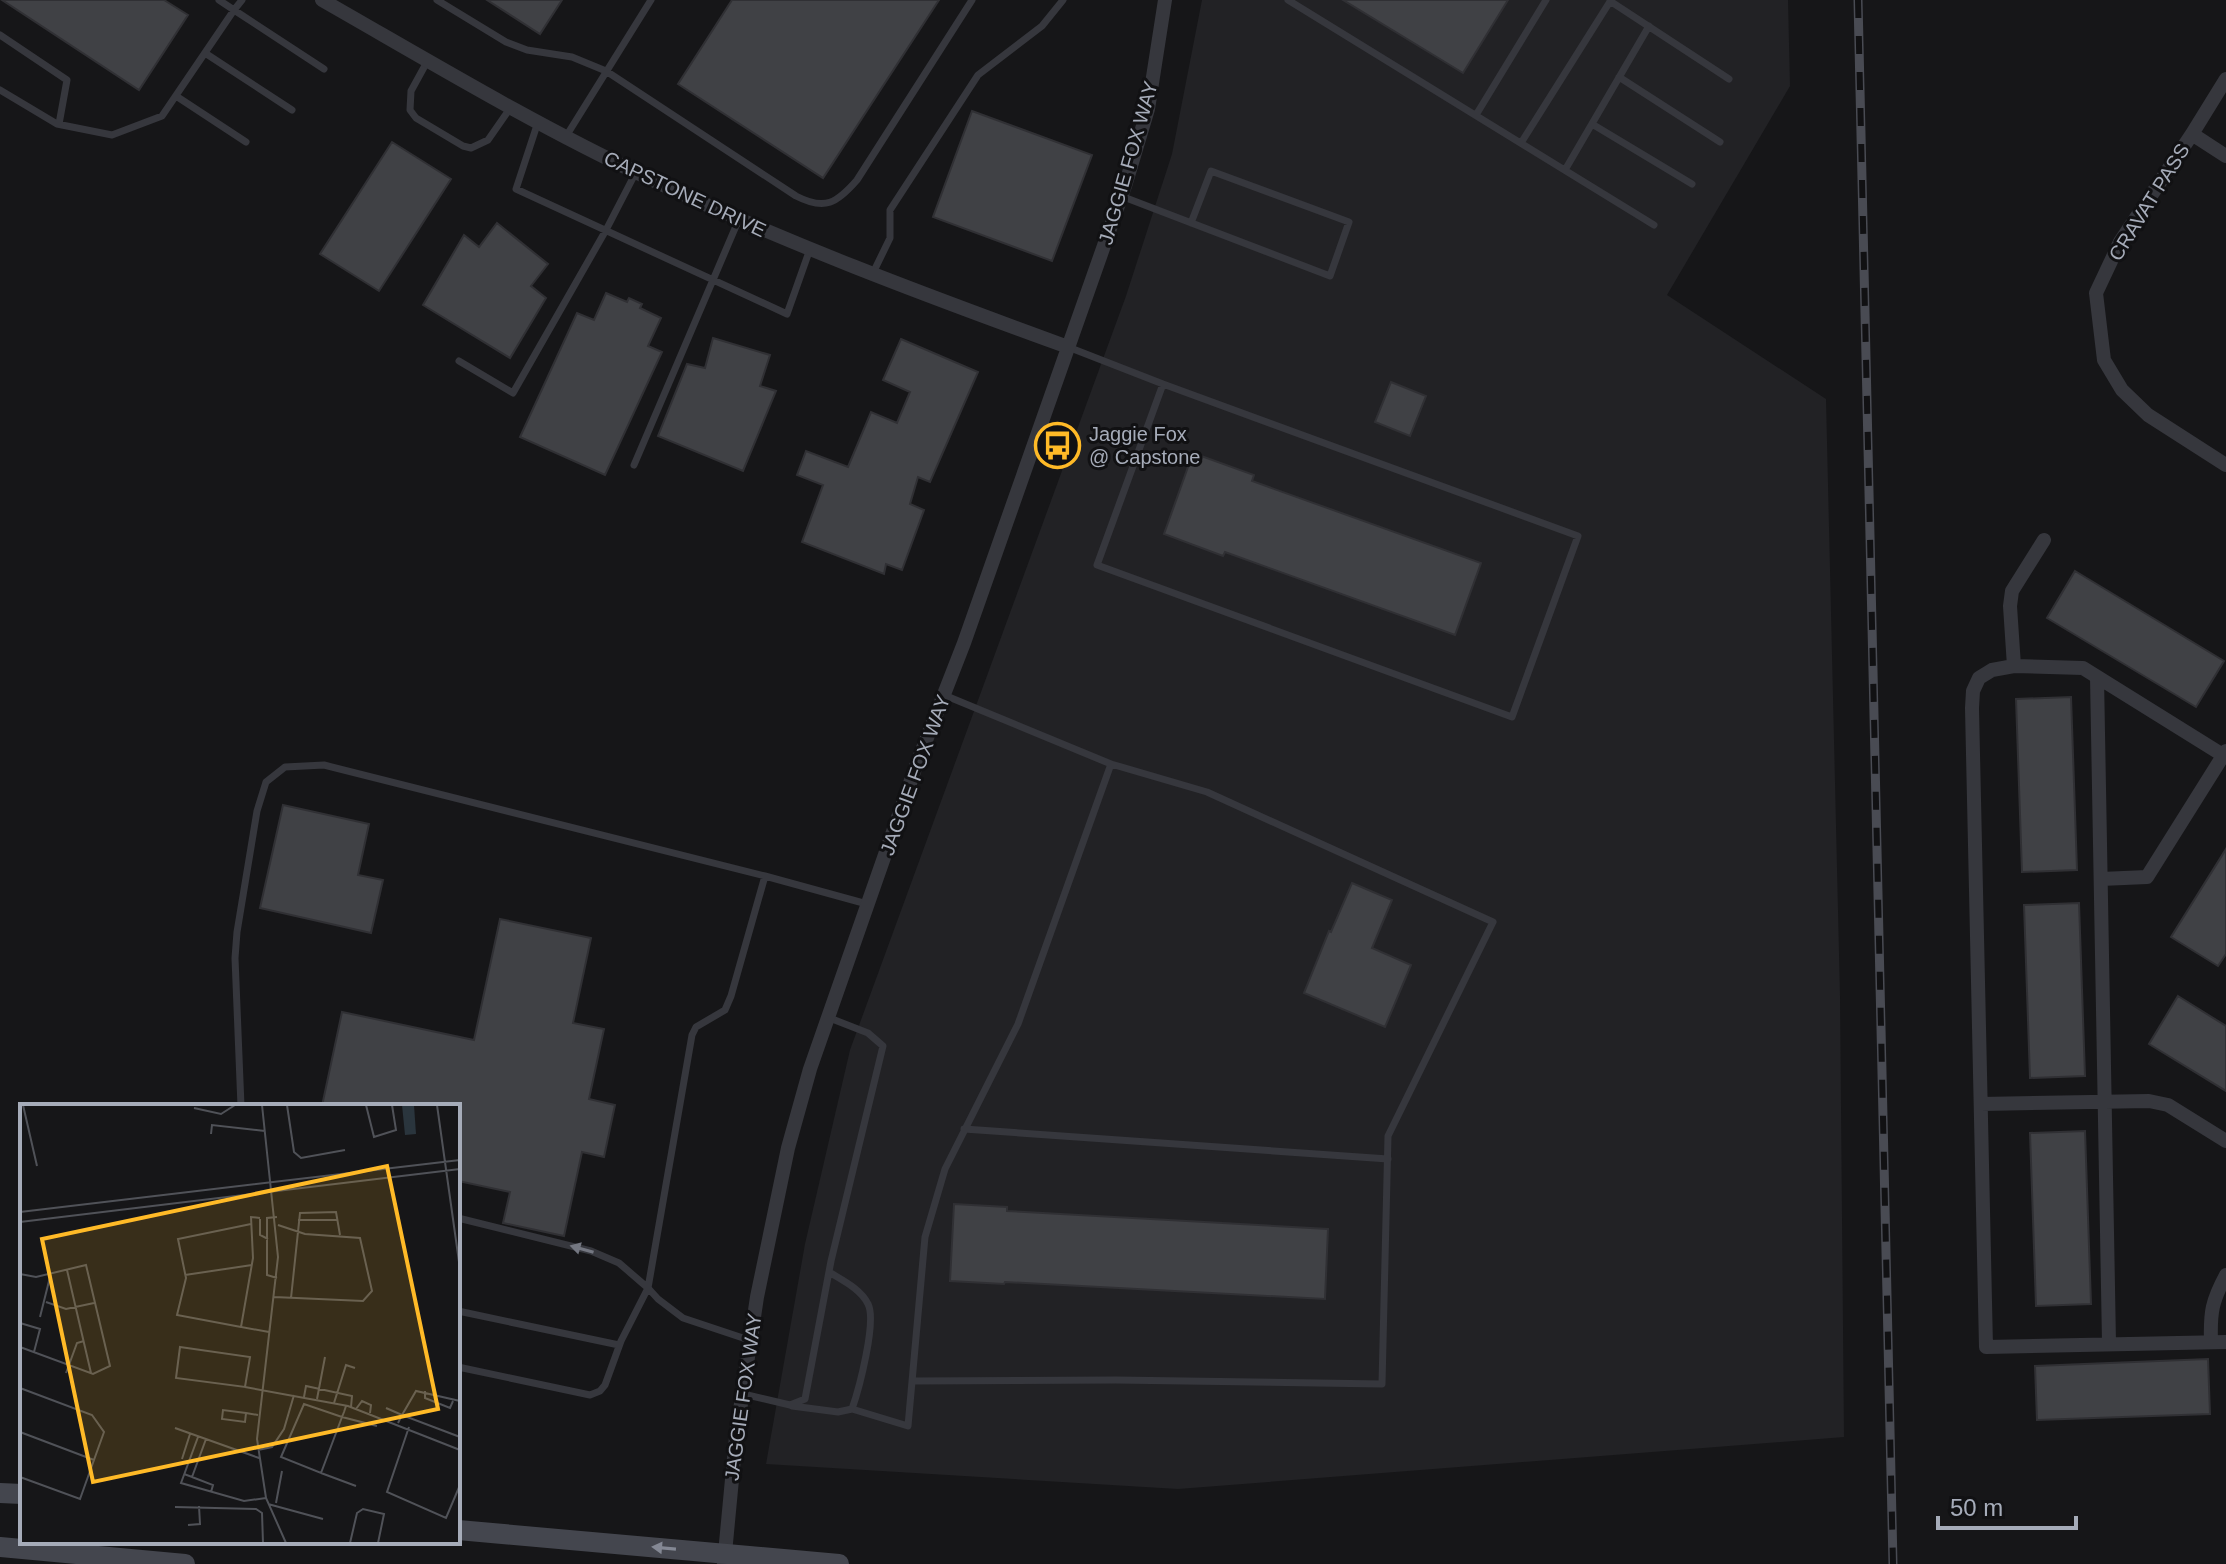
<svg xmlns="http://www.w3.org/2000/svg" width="2226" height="1564" viewBox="0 0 2226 1564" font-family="Arial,sans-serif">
	<rect width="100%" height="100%" fill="#161618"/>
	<path fill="#222225" d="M1202,0H1788L1790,86L1667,295L1826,399L1840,996L1844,1437L1178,1489L766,1464L805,1244L850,1050L1126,296L1172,154Z"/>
	<path fill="#404145" stroke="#303034" stroke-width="2" d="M2,0H164L188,15L139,90Z
		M487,0H562L540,34Z
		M732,0H939L823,178L678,84Z
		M1343,0H1508L1463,73Z
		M972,111L1092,155L1052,261L933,217Z
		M392,142L451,179L379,291L320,254Z
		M497,223L548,264L531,286L546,298L510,358L423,305L464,235L479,247Z
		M606,293L627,302L629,298L642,304L640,308L661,318L648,346L662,352L605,475L520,437L577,313L594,320Z
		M713,338L770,355L760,386L776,391L743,471L658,436L687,364L705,368Z
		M901,339L978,372L930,482L918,477L910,504L924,510L902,570L886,564L884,574L802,542L823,485L797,475L806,451L848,467L871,412L897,423L910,392L883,380Z
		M1391,382L1426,396L1410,436L1375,422Z
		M1193,453L1254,475L1252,481L1481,563L1455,635L1225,552L1223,556L1164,534Z
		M2075,571L2224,661L2196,707L2047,618Z
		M2071,697L2077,870L2022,872L2016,699Z
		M283,805L369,824L358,875L383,880L371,933L260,908Z
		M2226,849V954L2218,966L2171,937Z
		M1352,883L1392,900L1372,948L1411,965L1385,1027L1304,993L1329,931L1331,932Z
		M2079,903L2085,1076L2030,1078L2024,905Z
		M500,919L591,938L573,1023L604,1029L589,1099L615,1105L604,1157L582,1152L564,1236L503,1223L510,1192L458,1181V1106H322L342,1012L474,1040Z
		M2178,996L2226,1026V1091L2149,1044Z
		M2085,1131L2091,1304L2036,1306L2030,1133Z
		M954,1204L1007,1207V1211L1328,1229L1325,1299L1005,1282L1004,1284L950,1281Z
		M2208,1359L2210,1414L2037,1420L2035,1366Z"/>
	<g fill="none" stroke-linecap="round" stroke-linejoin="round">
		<path stroke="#36373d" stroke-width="7" d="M219,0L234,10L242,0
			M437,0L506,42L527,50L572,57L606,71L796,196C825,211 837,203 857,180L972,0
			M1288,0L1654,225
			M1610,1L1729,79
			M0,35L67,80L59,124
			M205,53L292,110
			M428,60L411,91L410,110L416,118L463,146L471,148L488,140L511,107
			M1619,77L1720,142
			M0,90L57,124L112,135L162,116L234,10L324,69
			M176,96L246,142
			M1476,115L1546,0
			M538,122L516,189L787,314L810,249
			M1592,124L1692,184
			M565,138L651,0
			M1521,143L1611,0
			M1565,170L1649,26
			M1121,196L1330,276L1349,222L1211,171L1191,223
			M873,273L890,238V210L978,75L1042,26L1063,0
			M1068,347L1163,384
			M459,361L513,393L606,230L636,172
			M1163,384L1578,536L1512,717L1097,565Z
			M634,465L739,219
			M241,1106L235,958L237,932L257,811L266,782L285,767L324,765L765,876L867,904
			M964,1129L1388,1159
			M458,1218L591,1251L619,1263L648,1288L658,1299L683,1318L749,1340
			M458,1311L619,1345
			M458,1367L590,1395L600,1391L605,1385L621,1341L648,1288L692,1035L696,1027L725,1010L731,996L765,876
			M912,1381L1116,1380L1382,1384L1388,1136L1493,922L1207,792L1111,764
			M743,1394L790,1405L805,1399L831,1261L883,1046L868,1033L827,1017
			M792,1406L838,1412L852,1409C859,1389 877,1321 868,1304C861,1289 842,1280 829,1272
			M852,1409L908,1426L925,1237L945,1169L1018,1024L1111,764L944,695"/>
		<path stroke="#36373d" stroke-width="14" d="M322,0C429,61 535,125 646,177C783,242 925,295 1068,347
			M2226,79L2192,134L2120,242L2096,293L2104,360L2122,390L2148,415L2226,465
			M2192,134L2226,156
			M2014,666L2010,606L2012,591L2044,540
			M2097,677L2109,1343
			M2226,757L2083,668L2014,666L1992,670L1979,678L1973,691L1972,708L1986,1347L2226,1342
			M2101,879L2147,877L2226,751
			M1981,1104L2149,1101L2168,1105L2226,1141
			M2211,1342C2210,1312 2212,1301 2226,1275
			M724,1564L736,1437L757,1297L788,1148L810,1069L916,766L964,643L1125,186L1148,109L1165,0"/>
		<path stroke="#44464e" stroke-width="20" d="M0,1493L22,1494
			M458,1530L839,1564
			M0,1547L185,1564"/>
		<defs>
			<path id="rail" d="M1858,0L1893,1564"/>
		</defs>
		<use href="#rail" stroke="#494b53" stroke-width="9"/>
		<use href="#rail" stroke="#111113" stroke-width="6" stroke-dasharray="18" stroke-linecap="butt"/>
	</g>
	<defs><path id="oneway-solid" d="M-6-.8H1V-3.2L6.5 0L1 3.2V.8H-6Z" transform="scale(2)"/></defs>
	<use fill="#747781" href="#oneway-solid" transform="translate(582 1249) rotate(-164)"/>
	<use fill="#848894" href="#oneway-solid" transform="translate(664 1548) rotate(-175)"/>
	<defs>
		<symbol id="bus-ring" viewBox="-11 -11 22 22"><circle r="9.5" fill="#111113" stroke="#ffba27" stroke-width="1.5"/><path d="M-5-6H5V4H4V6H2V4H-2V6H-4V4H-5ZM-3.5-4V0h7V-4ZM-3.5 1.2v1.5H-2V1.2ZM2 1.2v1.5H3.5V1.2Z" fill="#ffba27"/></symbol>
	</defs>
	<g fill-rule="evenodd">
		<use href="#bus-ring" x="1032" y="420" width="51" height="51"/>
	</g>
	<g text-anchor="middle" stroke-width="6" stroke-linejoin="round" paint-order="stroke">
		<g font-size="20" fill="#a6acb9" stroke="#111113">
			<text transform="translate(1128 163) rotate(-74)" y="7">JAGGIE FOX WAY</text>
			<text transform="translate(685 194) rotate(25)" y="7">CAPSTONE DRIVE</text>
			<text transform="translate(2149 202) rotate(-58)" y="7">CRAVAT PASS</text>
			<text transform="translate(915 775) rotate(-70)" y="7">JAGGIE FOX WAY</text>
			<text transform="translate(743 1397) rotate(-82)" y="7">JAGGIE FOX WAY</text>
		</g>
		<g font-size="20" fill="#a6acb9" stroke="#111113" text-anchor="start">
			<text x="1089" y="441">Jaggie Fox<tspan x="1089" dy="23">@ Capstone</tspan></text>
		</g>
	</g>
	<g transform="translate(20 1104)">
		<rect width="440" height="440" fill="#161618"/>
		<path d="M382,1H394L396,30L385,31Z" fill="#2a353d"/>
		<path fill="none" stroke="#505258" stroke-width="2" d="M3,1L17,62M242,1L258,153L237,335L246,394L266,439M267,1L274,48L281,54L325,46M346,1L354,33L376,26L372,1M417,1L440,165M174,4L201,10L215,1M191,30L192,21L245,27M0,108L440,56M240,114L231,113L233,154L221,223L249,228M240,115V131L248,135M278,116H317M0,118L440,65M47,166L71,269M0,170L16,173L66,161L90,262L73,270L0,243M165,171L232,161M257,174L247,171V114L257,113M254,193L343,197L352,187L340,134L285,130L258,121M271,194L280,109L316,108L320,131M26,198L46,205L74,199M20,213L31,169M0,219L20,225L14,248M221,223L157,211L166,174L158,135L231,120M160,243L230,253L225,283L156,274ZM46,269L57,239L64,237M225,283L328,302L440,346M0,284L72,311L84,328L60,395L0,373M405,287V294L430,304L433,297M284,293L286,282L332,292L331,303M297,295L305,253M314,299L326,261L335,264M326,302L324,308L322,313L301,369L261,353L284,300L322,313L357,322M366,304L382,311L396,287L440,297M336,305L342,297L351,301L350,309M226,309L225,318L202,315L203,306L226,309L238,311M378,319L382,311L440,333M389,323L367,388L426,414L440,381M155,324L239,354M0,328L74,356M178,333L161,379L224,397L246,394M238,346L252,343L264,325L274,291M162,355L170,330M301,369L336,382M164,370L172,373L186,335M172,373L193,381L191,388M256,399L262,367M248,400L303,415M155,403L236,405L242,409L243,439M168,421L180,420L179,402M330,439L337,409L343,405L364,410L358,439"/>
		<path fill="#ffba27" fill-opacity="0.15" stroke="#ffba27" stroke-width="4" d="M367,62L418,305L73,378L22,135Z"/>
		<rect width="440" height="440" fill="none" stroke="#a6acb9" stroke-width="4"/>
	</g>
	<path d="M1938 1516v12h138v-12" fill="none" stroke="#a6acb9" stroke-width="4"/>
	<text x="1950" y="1516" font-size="24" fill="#a6acb9" stroke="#111113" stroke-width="6" paint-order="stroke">50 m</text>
</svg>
